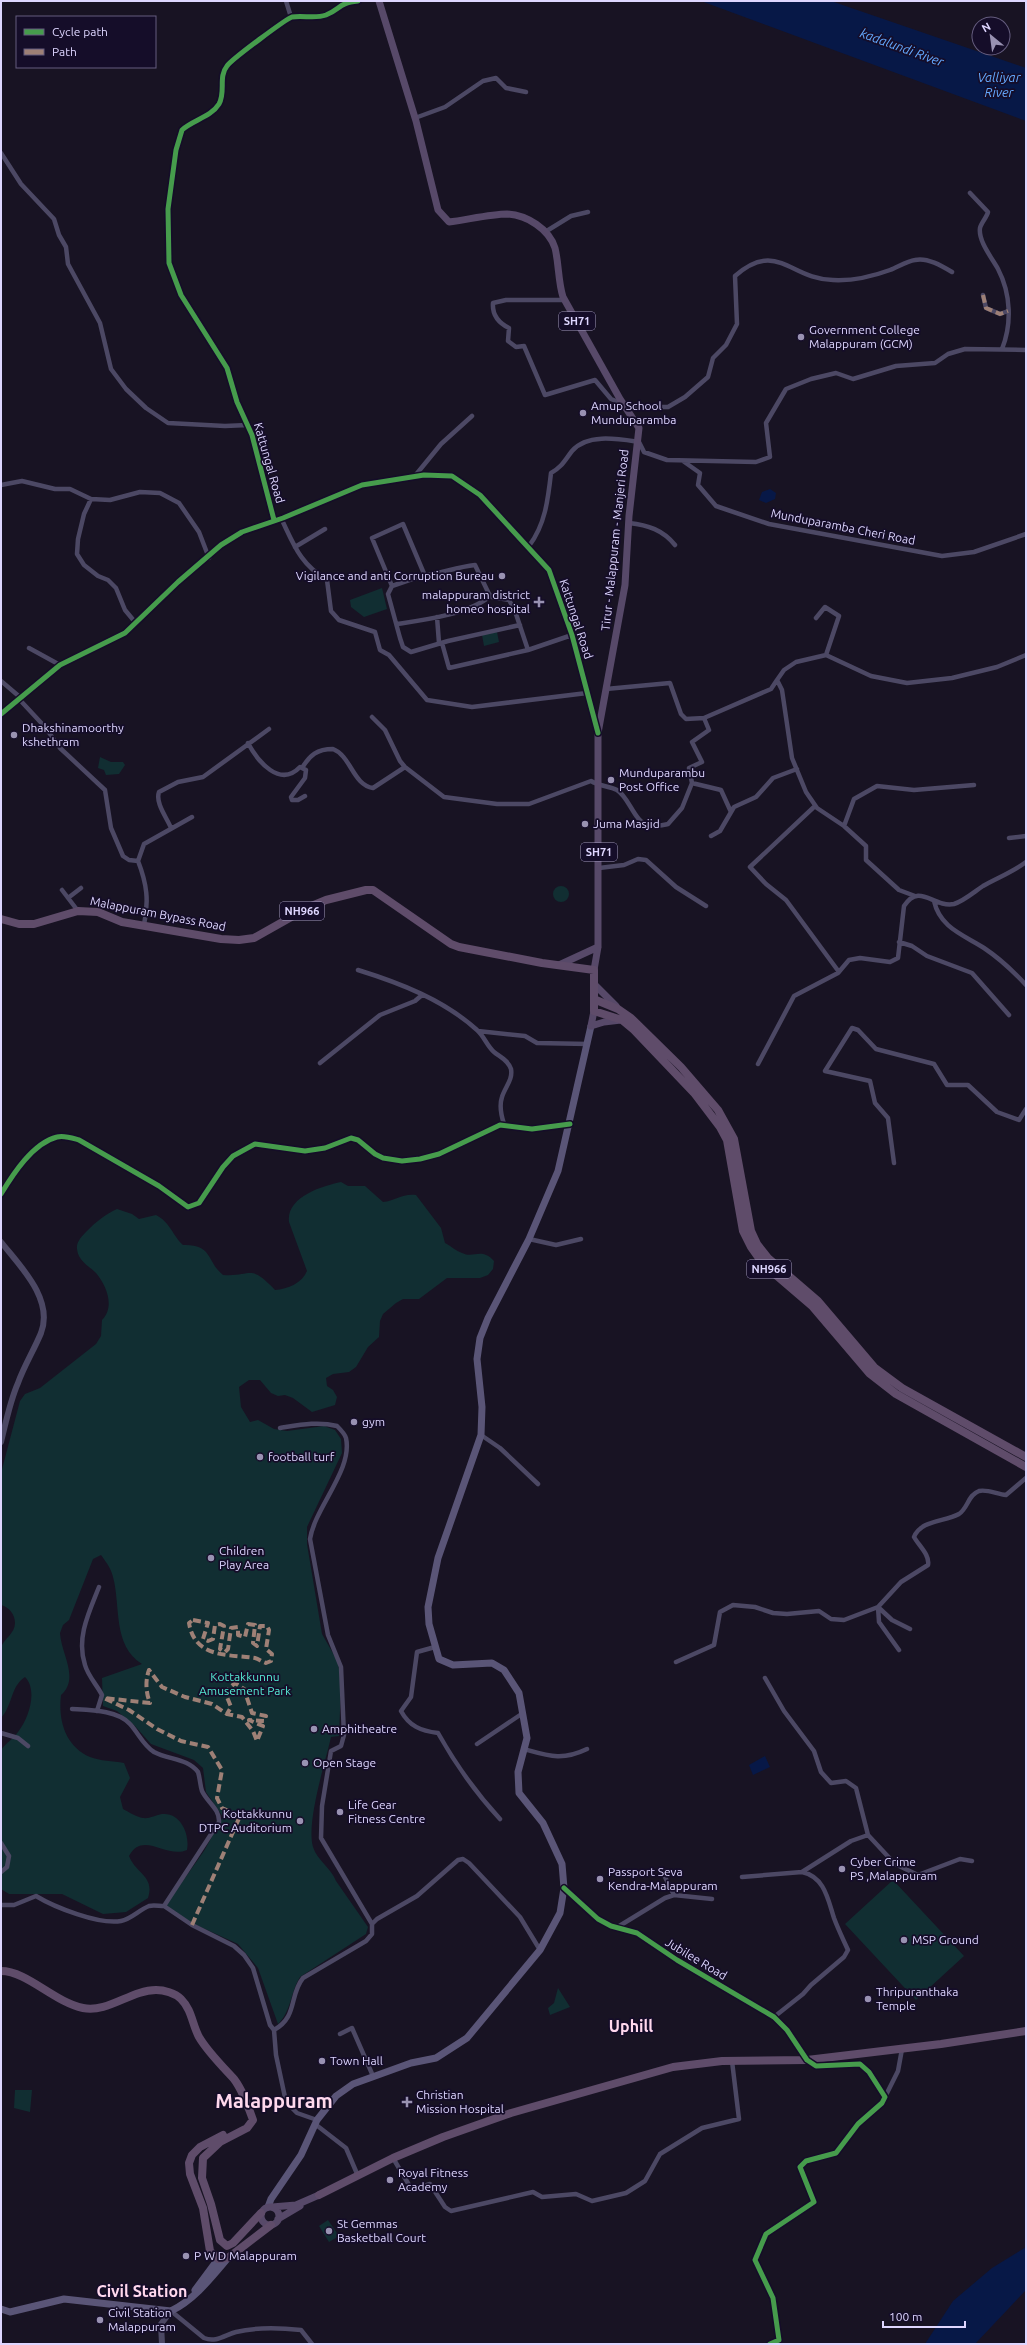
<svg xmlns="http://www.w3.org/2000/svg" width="1027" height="2345" viewBox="0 0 1027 2345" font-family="Ubuntu,sans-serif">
	<rect width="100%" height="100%" fill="#181323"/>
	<path fill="#112e32" d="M382,588L387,609L364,617L351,607L350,600Z
		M497,632L499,642L484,646L482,635Z
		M100,757L111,762H123L125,765L119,774L106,775L104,770L98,768Z
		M553 894a8 8 0 1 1 16 0a8 8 0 1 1-16 0Z
		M341,1182L348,1186H365L383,1202C395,1201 403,1193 416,1195L441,1228L445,1243C451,1246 456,1251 462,1253C474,1259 481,1247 494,1261L493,1269L488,1275L480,1278H447L419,1299H403L396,1303L383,1314L380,1321L379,1337L368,1347L356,1367L349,1372L333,1374L326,1378L327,1386L333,1390L337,1397L335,1405L312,1412L293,1398L285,1395L278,1396L271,1393L260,1380H249L239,1387L241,1407L250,1422L258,1420L274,1429L287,1431L324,1426L335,1430L341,1439L342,1453L307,1527V1544L322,1634L338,1662L341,1685L339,1736L331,1737C325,1764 306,1822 313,1847C317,1860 331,1868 336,1881L368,1927L366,1934L300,1977C291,1991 291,2012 278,2024L258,1968L238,1944L192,1923L166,1905L204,1851L223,1817L206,1792L203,1768L194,1760L151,1744L135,1726L117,1711L103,1706L102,1678L142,1664C112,1645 121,1606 113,1577C111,1568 106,1562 101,1555L93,1559L69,1620L63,1625L60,1633C61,1654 80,1678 61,1695C58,1720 65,1746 90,1757C100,1761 113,1761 124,1763L130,1778L120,1797L123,1809C129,1812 136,1817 143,1818C149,1819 156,1815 162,1814C181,1812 190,1835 187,1850C166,1859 143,1830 129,1856C136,1874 155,1876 148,1898L126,1912L103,1914L62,1894H9L1,1889V1750C6,1743 13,1739 18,1732C29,1718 38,1690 25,1677C10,1687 13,1705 1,1718C1,1706 0,1654 1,1647C5,1638 15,1633 15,1623C15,1614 9,1607 1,1605V1473L20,1401L25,1394L40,1388L96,1344L101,1336L102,1320C115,1307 107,1286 96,1273C89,1266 78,1261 77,1249C76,1242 82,1236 87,1231C96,1222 104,1215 117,1209L132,1214L139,1219L156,1215C170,1222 173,1236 183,1245C213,1244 206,1261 223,1275C253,1277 249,1263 275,1290C288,1289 302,1283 307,1271L289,1222C286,1197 322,1186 341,1182Z
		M893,1880L964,1956L916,2000L845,1924Z
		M558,1988L570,2007L550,2015L548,2008L554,2003Z
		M15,2090H32L30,2112L14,2108Z
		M328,2220L339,2236L329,2242L319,2226Z"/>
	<path fill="#071847" d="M701,1H831L1026,68V121Z
		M770,489L776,493L775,499L766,503L759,500L762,492Z
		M765,1756L770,1767L753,1775L749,1765Z
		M1026,2247V2290L975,2344H925L953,2301L992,2268Z"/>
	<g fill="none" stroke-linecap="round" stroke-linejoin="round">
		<path stroke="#4c4864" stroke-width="4.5" d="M286,1L291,17
			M415,118L445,107L483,81L496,78L506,88L526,92
			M1,153L21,184L54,219L59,235L66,247L68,264L100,323L111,369L126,389L146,408L168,423L225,426L248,425
			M970,193L988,212C987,217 981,223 980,228C978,241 992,258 998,269C1011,294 1012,324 1002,349
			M545,232L571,216L588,212
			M983,295L986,308L1000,314L1008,311
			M565,300H506L493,303C492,315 499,323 509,328L508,341L516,347L524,346L545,395L595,380L611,399L623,404
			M625,407H668L685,397L708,377L713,358L726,345L737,324L735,276C777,239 791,280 833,280C853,281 871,277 890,270C898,267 907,261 915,260C927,257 942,266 952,272
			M683,461L700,473L698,485L716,506L769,524L942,556L974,552L1026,534
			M414,477L441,444L472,416
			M1,485L22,481L55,489H70L91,499L110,500L140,492L160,493L179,503L199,532L209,558
			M91,499L84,514L78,539L77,554L84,565L98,576L108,580L116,588L125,610L135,622
			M281,518C294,545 300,564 327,580L331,611L339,620L375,632L380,650L389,655L427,700L472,707L587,693
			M274,520L252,435L237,402L227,368L181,295L169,263L168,209L176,150L182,130C193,120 211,117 219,104C226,92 218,77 227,66C232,59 286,19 292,17C303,15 315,19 326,15C341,9 338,3 358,1
			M629,523C648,525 663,530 675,545
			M529,546C545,525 548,500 551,473C562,467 565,460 572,451C587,433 619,439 639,442L644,452L667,460L756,462L770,457L766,423L786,389L811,379L836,373L853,379L896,366L935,363L948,354L965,349L1026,350
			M295,547L325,529
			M425,576L403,524L372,538L392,586L421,576C440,574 456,567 475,565L489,594L492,597L509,600L515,611L528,650L572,635
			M392,586L388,594L400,638L403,647L411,652L448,641L520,625
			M437,617L439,643
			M816,618L825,607L839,616L826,655
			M397,624C424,620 470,614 490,596
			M442,643L449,668L528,650
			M29,648L60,665
			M1,681L21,698
			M606,689L670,683L681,714L686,719L704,718L709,730L692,742L702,762L689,768L692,783
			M19,699L45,727L60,748L105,790L111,828L123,856L129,860L138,861L144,844L192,817
			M1,714L60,665L125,633L178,582L221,545L242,532L283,518L362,485L424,475L452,476L480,495L549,570L572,635L597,730
			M372,717L385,730L400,761L405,767L444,797L497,804H529L591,781C599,786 609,786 617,790C630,798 634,823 650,826C655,827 663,825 668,824L682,808L692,783L721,790L731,812
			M704,718L771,689L777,680
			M248,743C258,762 280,788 300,767L306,770L305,778L291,797L292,800H298L305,796
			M302,768C310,755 317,749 333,749C351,756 353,785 373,788L405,767
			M815,806L750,867L766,884L786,900L839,972
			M844,826L854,799L877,786L914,790L974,785
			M171,828C167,818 155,803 159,792L178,782L203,777L269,729
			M711,836L720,831L734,807L756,797L773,778L797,769
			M1009,838L1026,836
			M138,861C147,884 149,901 144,925
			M599,868L624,865L638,859L646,860L676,887L706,906
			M62,890L78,911
			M915,896L899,890L866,860V846L844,826L817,808L806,792L792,758L782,690L777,680L784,670L796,662L826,655L871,676L907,683L952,678L997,667L1026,655
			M68,898L81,888
			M934,901C940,928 964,935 984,948C999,958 1014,972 1026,985
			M899,942L912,946L927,956L972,973L1009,1015
			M358,970C400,983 444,1000 477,1030C484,1036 487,1046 494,1052C500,1057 508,1060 511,1069C513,1080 505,1087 502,1097C499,1106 501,1115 504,1124
			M478,1031L525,1036L537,1043L588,1044
			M320,1063L380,1015L415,1001L422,995
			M758,1064L794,996L838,973L849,960L860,958L890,962L898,958L904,906C920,882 933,908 954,904C964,901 974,892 983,886C997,878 1013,872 1026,862
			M894,1163L888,1118L875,1103L870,1081L825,1071L852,1028L858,1030L876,1049L934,1064L947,1085H968L997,1112L1019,1120L1026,1109
			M529,1239L556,1245L581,1239
			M280,1428C299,1425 318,1421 337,1426C340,1429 345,1434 346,1438C353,1470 315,1507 310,1539L328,1635L341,1667L344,1735L341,1746L331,1751L322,1806L321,1838L372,1924
			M481,1435L500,1448L538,1484
			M435,1647L417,1652L411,1697L401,1711C409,1726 421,1731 438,1733C456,1765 475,1792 500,1819
			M899,1650L879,1622L878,1607L892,1620L910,1629
			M676,1662L714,1645L720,1612L733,1605L755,1607L773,1613L787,1614L819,1611L831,1619L844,1620L878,1607L901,1582L928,1565C930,1555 919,1546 914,1537C921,1520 944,1522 959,1514C968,1508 968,1495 979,1491C987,1489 997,1494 1006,1495L1026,1478
			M765,1678L784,1711L814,1751L821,1772L831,1783L846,1781L856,1788L868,1835
			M72,1709C90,1710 118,1710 130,1724C139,1734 143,1745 154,1752C169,1760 187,1758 198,1772C200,1778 200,1785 202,1791C207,1802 220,1809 219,1822L164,1906
			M97,1711L102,1695C97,1685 88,1676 85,1665C76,1638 89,1612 99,1587
			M1,1733L18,1738L28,1746
			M477,1744L523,1713
			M524,1749C549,1756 562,1761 587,1749
			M1,1843L9,1856L7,1867L1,1872
			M662,1871L674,1895
			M802,1872L851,1841L868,1835L895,1864L918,1875L960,1859L972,1861
			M742,1877L802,1872C825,1877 828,1900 834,1918C838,1929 843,1939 848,1950L844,1957L811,1985L803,1994L774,2017
			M564,1888L598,1919L611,1926L637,1933L677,1960L774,2017L787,2030L807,2060L816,2066L860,2064L869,2072L885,2097L882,2103L858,2124L836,2153L806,2161L800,2167L814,2202L766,2234L755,2260L773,2298L779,2340L770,2344
			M1,1905H14L36,1896C54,1907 99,1925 121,1921C131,1919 139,1910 149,1906C153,1905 159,1906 164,1906
			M164,1906L192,1925L234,1946L244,1955L253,1968L270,2025L274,2030L276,2055L286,2102L297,2113L317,2120
			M616,1928L665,1898L674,1895L712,1899
			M274,2030C298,2017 289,1995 303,1978L366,1941L372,1934V1924L377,1919L417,1896L458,1860L463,1859L469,1863L520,1917L540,1950
			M340,2034L352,2028L373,2076
			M885,2097L898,2071L902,2049
			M315,2124L346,2148L358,2176
			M393,2158L412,2190L430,2184L445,2207L451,2211L533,2192L542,2197L576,2194L592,2201L626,2193L645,2181L660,2154L702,2128L739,2119L732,2061
			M171,2311L204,2338C216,2343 225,2335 236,2332C256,2327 281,2328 301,2330L312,2344"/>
		<path stroke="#4c4864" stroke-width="6" d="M1,1194C13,1174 33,1143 57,1137C64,1135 72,1138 79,1140L159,1186L188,1207L199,1203L223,1167L233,1156L255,1144L305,1151L325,1148L351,1138L358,1140L375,1154L383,1158L402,1161L420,1159L439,1154L500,1125L532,1129L570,1124
			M1,1242C20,1266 54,1299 41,1333C34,1350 24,1366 18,1383C10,1401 6,1422 1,1442
			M162,2344L161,2324L171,2311"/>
		<path stroke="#5a5577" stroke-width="7" d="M268,2207L271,2199L301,2155L317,2120L336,2096L353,2084L411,2063L436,2058L467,2038L540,1950L560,1913L564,1888L562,1864L543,1823L519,1793L518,1772L527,1738L519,1693L504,1670L492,1663L453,1665L439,1659L429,1624L428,1607L438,1558L481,1435L482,1407L477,1359L480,1338L488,1318L529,1239L558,1171L591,1026
			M195,2290L218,2259
			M1,2309L10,2312L64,2299L171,2311C194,2300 211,2278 228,2258"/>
		<path stroke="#574969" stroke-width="7" d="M379,1L416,121L438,210L449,222C466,220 491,214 507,214C527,215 549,229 555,248C559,264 558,281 563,297L620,399L639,428L629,516L625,585L598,733V947L594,970
			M559,965L598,947
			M595,985L616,1006
			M591,1026L604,1022L621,1020
			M591,1026L594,1011
			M272,2207L296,2205L319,2195
			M261 2216a9 9 0 1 1 18 0a9 9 0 1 1-18 0Z
			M278,2219L300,2206"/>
		<path stroke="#5f4c6a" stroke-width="8" d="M1,919L19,924H34L78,911L98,912L122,922L221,939L239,940L254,938L309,907L326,900L366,890H373L451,944L459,947L542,963L594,970V1011L622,1020L634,1030L695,1094L720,1127L727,1140L743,1231L751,1247L763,1264L812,1306L869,1373L896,1394L1026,1467
			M596,1000L618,1009L631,1018L681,1067L718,1110L734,1139L751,1231L757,1244L768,1258L818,1301L875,1368L902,1388L1026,1457
			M1,1971C27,1971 54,2002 83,2008C108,2013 131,1990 156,1990C164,1990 175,1993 181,1999C192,2010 192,2024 199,2037C207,2051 223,2067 234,2079C243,2091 248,2106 253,2120L247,2128L220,2142L203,2158L202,2178L211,2204L220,2240L227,2246L233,2243L261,2213
			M223,2135L200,2147L192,2155L189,2163L190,2174L203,2208L210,2251L218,2259L228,2258L271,2225
			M319,2195L393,2158L443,2137L511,2113L673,2067L722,2061L807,2060L941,2044L1026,2031"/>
		<path stroke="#9e8076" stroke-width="4" stroke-dasharray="8 4" stroke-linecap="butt" d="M983,295L986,308L1000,314L1008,311
			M193,1620L208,1623L203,1639L208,1641L213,1639L215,1625L220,1624L224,1626L220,1649L225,1652L228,1649L231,1628L238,1627V1635L245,1637L248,1624L255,1625L253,1643L257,1646L260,1626H267L269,1630L266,1649L272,1654L271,1661L266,1663C262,1662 259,1659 255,1658C229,1654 195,1659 189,1623Z
			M192,1925L240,1816L222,1808L217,1798L222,1770L208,1747L181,1741L157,1729L129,1710L104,1698L150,1703C146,1693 145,1681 149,1670L162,1687L185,1697L212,1704L227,1714L242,1717L253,1731L257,1741L263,1726L249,1720L264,1721L266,1716L252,1713L244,1689L235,1683L225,1692L231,1707L227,1714"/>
		<defs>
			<path id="cycleway" d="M274,520L252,435L237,402L227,368L181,295L169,263L168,209L176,150L182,130C193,120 211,117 219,104C226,92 218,77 227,66C232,59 286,19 292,17C303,15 315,19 326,15C341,9 338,3 358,1
				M1,714L60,665L125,633L178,582L221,545L242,532L283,518L362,485L424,475L452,476L480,495L549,570L572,635L598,733
				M1,1194C13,1174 33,1143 57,1137C64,1135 72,1138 79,1140L159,1186L188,1207L199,1203L223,1167L233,1156L255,1144L305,1151L325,1148L351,1138L358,1140L375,1154L383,1158L402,1161L420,1159L439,1154L500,1125L532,1129L570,1124
				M564,1888L598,1919L611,1926L637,1933L677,1960L774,2017L787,2030L807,2060L816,2066L860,2064L869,2072L885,2097L882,2103L858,2124L836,2153L806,2161L800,2167L814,2202L766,2234L755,2260L773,2298L779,2340L770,2344"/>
		</defs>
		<use href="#cycleway" stroke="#150d29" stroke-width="8"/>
		<use href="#cycleway" stroke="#469c4c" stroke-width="5"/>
	</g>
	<g fill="#9992b2" stroke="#150d29" stroke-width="1.5">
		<circle cx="801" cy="337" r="4"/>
		<circle cx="583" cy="413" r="4"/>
		<circle cx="502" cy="576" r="4"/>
		<path d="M537 596h4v4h4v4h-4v4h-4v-4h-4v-4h4z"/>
		<circle cx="14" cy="735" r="4"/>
		<circle cx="611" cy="780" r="4"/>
		<circle cx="585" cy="824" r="4"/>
		<circle cx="354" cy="1422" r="4"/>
		<circle cx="260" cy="1457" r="4"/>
		<circle cx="211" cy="1558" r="4"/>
		<circle cx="314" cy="1729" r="4"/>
		<circle cx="305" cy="1763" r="4"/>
		<circle cx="340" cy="1812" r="4"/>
		<circle cx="300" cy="1821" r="4"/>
		<circle cx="842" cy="1869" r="4"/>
		<circle cx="600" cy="1879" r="4"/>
		<circle cx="904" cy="1940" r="4"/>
		<circle cx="868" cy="1999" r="4"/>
		<circle cx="322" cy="2061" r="4"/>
		<path d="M405 2096h4v4h4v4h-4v4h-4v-4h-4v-4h4z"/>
		<circle cx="390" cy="2180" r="4"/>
		<circle cx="329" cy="2231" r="4"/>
		<circle cx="186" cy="2256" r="4"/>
		<circle cx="100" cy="2320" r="4"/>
	</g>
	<g text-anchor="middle" stroke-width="3.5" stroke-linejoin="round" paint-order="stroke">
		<g fill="#150d29" stroke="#a29abf" stroke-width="1">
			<rect x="559" y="312" width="36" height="18" rx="3"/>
			<rect x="581" y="843" width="36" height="18" rx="3"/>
			<rect x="280" y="902" width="44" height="18" rx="3"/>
			<rect x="747" y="1260" width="44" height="18" rx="3"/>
		</g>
		<g font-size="11" font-weight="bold" fill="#ded6ff">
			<text x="577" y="325">SH71</text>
			<text x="599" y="856">SH71</text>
			<text x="302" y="915">NH966</text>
			<text x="769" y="1273">NH966</text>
		</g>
		<g font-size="12" fill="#ded6ff" stroke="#150d29" text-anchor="start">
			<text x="809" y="334">Government College<tspan x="809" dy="14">Malappuram (GCM)</tspan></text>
			<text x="591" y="410">Amup School<tspan x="591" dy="14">Munduparamba</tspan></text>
			<text x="494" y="580" text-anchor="end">Vigilance and anti Corruption Bureau</text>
			<text x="530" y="599" text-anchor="end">malappuram district<tspan x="530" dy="14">homeo hospital</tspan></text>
			<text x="22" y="732">Dhakshinamoorthy<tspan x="22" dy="14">kshethram</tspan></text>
			<text x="619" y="777">Munduparambu<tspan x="619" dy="14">Post Office</tspan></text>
			<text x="593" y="828">Juma Masjid</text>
			<text x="362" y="1426">gym</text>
			<text x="268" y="1461">football turf</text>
			<text x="219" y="1555">Children<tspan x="219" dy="14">Play Area</tspan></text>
			<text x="322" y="1733">Amphitheatre</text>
			<text x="313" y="1767">Open Stage</text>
			<text x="348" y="1809">Life Gear<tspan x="348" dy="14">Fitness Centre</tspan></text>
			<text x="292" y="1818" text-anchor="end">Kottakkunnu<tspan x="292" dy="14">DTPC Auditorium</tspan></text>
			<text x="850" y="1866">Cyber Crime<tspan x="850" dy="14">PS ,Malappuram</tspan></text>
			<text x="608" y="1876">Passport Seva<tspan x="608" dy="14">Kendra-Malappuram</tspan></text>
			<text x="912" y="1944">MSP Ground</text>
			<text x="876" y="1996">Thripuranthaka<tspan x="876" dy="14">Temple</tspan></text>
			<text x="330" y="2065">Town Hall</text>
			<text x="416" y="2099">Christian<tspan x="416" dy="14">Mission Hospital</tspan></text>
			<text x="398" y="2177">Royal Fitness<tspan x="398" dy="14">Academy</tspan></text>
			<text x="337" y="2228">St Gemmas<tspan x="337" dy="14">Basketball Court</tspan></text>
			<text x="194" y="2260">P W D Malappuram</text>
			<text x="108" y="2317">Civil Station<tspan x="108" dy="14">Malappuram</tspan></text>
		</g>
		<g font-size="12" fill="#ded6ff" stroke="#150d29">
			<text transform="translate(269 463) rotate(74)" y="4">Kattungal Road</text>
			<text transform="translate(843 527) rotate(11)" y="4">Munduparamba Cheri Road</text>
			<text transform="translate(615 540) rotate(-84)" y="4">Tirur - Malappuram - Manjeri Road</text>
			<text transform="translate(576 619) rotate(72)" y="4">Kattungal Road</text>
			<text transform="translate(158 914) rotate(11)" y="4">Malappuram Bypass Road</text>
			<text transform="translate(696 1959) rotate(31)" y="4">Jubilee Road</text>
		</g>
		<g font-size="12" fill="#55ebd4" stroke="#150d29">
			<text x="245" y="1681">Kottakkunnu<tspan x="245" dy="14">Amusement Park</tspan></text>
		</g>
		<g font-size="13" font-style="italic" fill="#64a9ff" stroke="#150d29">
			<text transform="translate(902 47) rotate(20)" y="5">kadalundi River</text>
			<text x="999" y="82">Valliyar<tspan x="999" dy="15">River</tspan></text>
		</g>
		<g font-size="16" font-weight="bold" fill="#ffd8ed" stroke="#150d29">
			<text x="631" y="2032">Uphill</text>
			<text x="142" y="2297">Civil Station</text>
		</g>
		<g font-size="20" font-weight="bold" fill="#ffd8ed" stroke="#150d29">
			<text x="274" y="2108">Malappuram</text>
		</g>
	</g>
	<rect width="1027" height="2345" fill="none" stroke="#ded6ff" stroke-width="4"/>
	<rect x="16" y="16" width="140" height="52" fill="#150d29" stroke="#655d7f"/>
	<rect x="24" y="29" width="20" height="6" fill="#469c4c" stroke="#655d7f"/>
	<text x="52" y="36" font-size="12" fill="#ded6ff">Cycle path</text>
	<rect x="24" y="49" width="20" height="6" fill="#9e8076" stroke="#655d7f"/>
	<text x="52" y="56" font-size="12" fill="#ded6ff">Path</text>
	<g transform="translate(991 36) rotate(331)"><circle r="19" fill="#150d29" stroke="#655d7f"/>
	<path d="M0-3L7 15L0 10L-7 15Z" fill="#9992b2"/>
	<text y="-6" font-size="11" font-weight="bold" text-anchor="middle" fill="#ded6ff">N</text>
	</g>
	<path d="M883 2321v6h82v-6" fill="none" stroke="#ded6ff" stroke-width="2"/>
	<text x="889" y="2321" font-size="12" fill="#ded6ff" stroke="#150d29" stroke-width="3" paint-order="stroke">100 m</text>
</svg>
